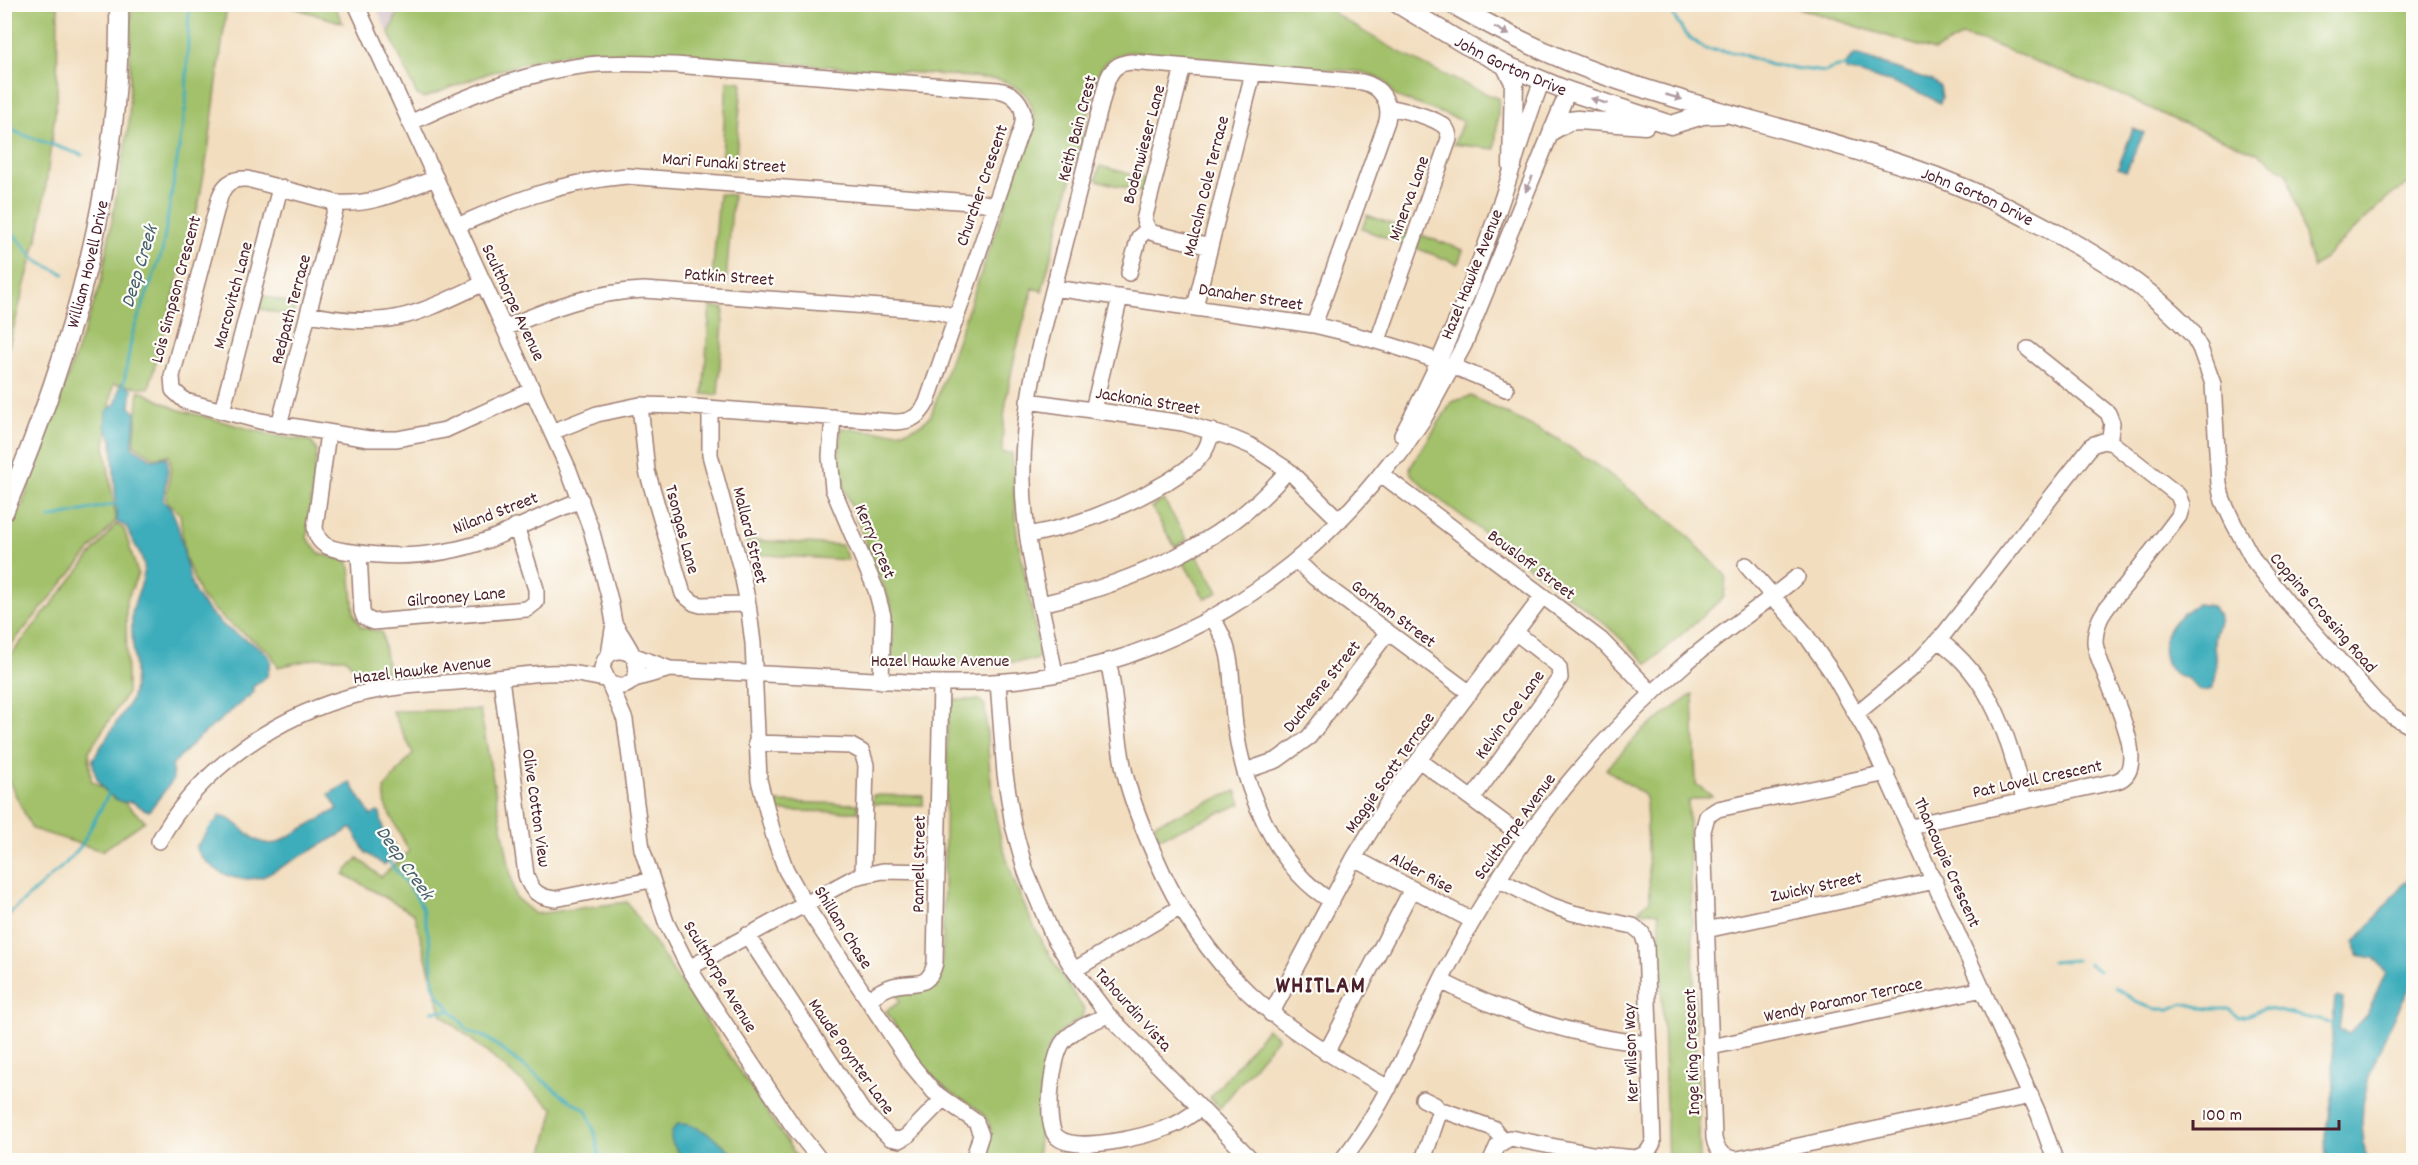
<svg xmlns="http://www.w3.org/2000/svg" width="2418" height="1165" viewBox="0 0 2418 1165" font-family="Dekko,sans-serif">
	<rect width="100%" height="100%" fill="#fdfcf7"/>
	<filter id="ink" filterUnits="userSpaceOnUse"><feTurbulence type="fractalNoise" baseFrequency=".0167" numOctaves="2"/><feDisplacementMap in="SourceGraphic" scale="12" xChannelSelector="R" yChannelSelector="G"/><feConvolveMatrix kernelMatrix="1 2 1 2 8 2 1 2 1" color-interpolation-filters="sRGB"/></filter>
	<filter id="wash" filterUnits="userSpaceOnUse"><feTurbulence type="fractalNoise" baseFrequency=".008" numOctaves="4" result="noise"/><feDisplacementMap in="SourceGraphic" scale="24" xChannelSelector="R" yChannelSelector="G"/><feGaussianBlur stdDeviation="1.35" result="paint"/><feColorMatrix in="noise" values="0 0 0 0 0 0 0 0 0 0 0 0 0 0 0 0 0 1.4 0 .05"/><feComposite in="paint" operator="in"/></filter>
	<g filter="url(#wash)">
		<rect width="100%" height="100%" fill="#f2ddbe"/>
		<path fill="#d2bec4" d="M375,5H402L388,33Z"/>
		<path fill="#a2c16a" stroke="#76704a" stroke-width="1.5" d="M5,4L58,5L57,98L41,223L5,361Z
			M402,4L1323,5C1378,44 1437,73 1499,99L1495,149L1454,144L1463,121L1395,96L1385,82L1374,76L1362,72L1131,52C1115,54 1104,60 1098,76L1042,291L1033,288C1018,342 1002,397 1002,453H1012L1017,534L1040,653L1036,660C989,665 944,665 896,663L892,660L893,627L891,606L844,488L839,460L841,428C870,430 911,441 931,415L1033,125C1036,99 1021,86 997,79L654,53H610L590,50L543,58L486,74L424,98L417,95L389,33Z
			M131,5H227L208,151L199,202L149,388L113,384L105,446L116,520L5,652V538L21,508L101,283L129,123Z
			M285,5H334L343,23Z
			M1790,5H2413V180L2389,197L2313,268L2287,173L2258,153L2177,121L2133,100L1989,43L1963,36L1934,51Z
			M727,81L742,82L735,169L721,168Z
			M1100,166L1145,178L1141,192L1096,180Z
			M719,194L733,195L726,282L712,281Z
			M1367,215L1408,230L1403,244L1362,229Z
			M1421,235L1463,250L1458,264L1416,248Z
			M261,295L296,305L292,317L257,308Z
			M710,307L724,308L718,395L703,394Z
			M139,390L176,409L276,436L311,441L317,451L307,538L320,554L346,560L350,567L354,614L361,627L382,632L388,672L361,675L345,658H319L278,667L270,652L226,621L201,597L185,557L180,514L166,500L171,467L169,455L155,458L134,445Z
			M1471,396L1556,438L1605,471L1680,528L1726,576L1724,597L1648,664L1606,625L1430,492L1411,474L1410,468L1452,402Z
			M1164,500L1187,540L1175,547L1151,507Z
			M116,524L124,529L138,574L126,602L127,693L89,751L91,780L126,804L145,821L102,851L32,829L5,773V662Z
			M746,540L842,545L848,560L750,554Z
			M1195,552L1218,592L1205,599L1182,560Z
			M1693,694L1696,784L1712,796L1688,801L1700,1160H1668L1659,913L1638,911L1650,900L1646,800L1643,794L1606,769L1642,731Z
			M948,700H979L985,705C987,738 989,772 994,805C1006,881 1041,947 1084,1009L1082,1018C1066,1026 1055,1035 1047,1052L1037,1160H983C988,1148 993,1137 989,1124C983,1107 959,1100 946,1089C920,1068 904,1038 886,1011L900,1002L896,994C917,993 931,991 942,972Z
			M480,710L515,897L535,914L627,902L799,1160H553L543,1153L554,1109L442,1015L414,914L344,874L358,858L381,877L409,851L386,807L384,789L413,753L392,711Z
			M1236,791L1241,804L1159,838L1154,824Z
			M873,795L923,796V805L872,804Z
			M777,802L858,804V812L779,811Z
			M1267,1029L1278,1037L1220,1108L1210,1098Z"/>
		<path fill="#3eadbb" stroke="#446673" stroke-width="1.5" d="M1856,55L1933,81L1940,86L1942,98L1940,103L1919,92L1893,83L1846,70C1844,64 1851,57 1856,55Z
			M2133,129L2144,133L2126,171L2118,168Z
			M121,383L132,389L130,407L136,413L132,447L153,460L167,457L168,468L163,501C184,514 182,570 196,595C203,606 214,617 224,626C236,636 267,647 271,661L267,676L252,688L254,692L196,740L172,765L173,780L149,811C142,809 137,804 132,802C129,801 125,803 122,802C104,795 93,778 93,759L131,700C140,671 130,644 132,615C133,598 146,582 144,565C142,551 130,541 127,527L117,522L112,440L105,426L106,412L116,403Z
			M2197,604L2212,606L2220,618C2218,626 2214,634 2214,642C2214,657 2220,676 2211,689C2198,695 2198,687 2189,680C2184,676 2177,676 2173,672C2168,668 2165,661 2164,655C2160,632 2178,615 2197,604Z
			M350,782L371,816L377,812L380,813L383,830L397,851L384,865L365,852L352,828L263,877C241,882 225,878 208,863C203,858 198,854 196,847L220,816C242,819 251,849 277,843L338,809L329,794Z
			M2413,873V981L2384,1038L2369,1077L2363,1104L2362,1125L2366,1160H2326L2325,1135L2334,1088L2332,1032L2335,999L2338,997L2343,999L2339,1029L2349,1033L2367,1014L2386,972L2374,958L2357,955L2355,942Z
			M678,1124C700,1122 726,1146 740,1160H686C675,1149 663,1137 678,1124Z"/>
		<g fill="none" stroke-linecap="round" stroke-linejoin="round">
			<path stroke="#3eadbb" stroke-width="3" d="M1666,4L1685,34L1705,49L1738,53L1771,65L1825,72L1833,68L1846,66
				M4,122L18,133L82,155
				M4,229L11,231L37,261L64,274
				M123,388L132,335L162,252L186,105L189,4
				M50,518L119,503
				M208,831L213,825
				M386,858L414,893L422,907L430,942L433,984L439,996L469,1031L487,1038L566,1098L586,1110L595,1133L600,1160
				M4,915H8L66,863L81,846L109,793
				M2052,962L2076,960
				M2088,963L2099,971
				M2115,987L2140,1004L2156,1009H2170L2183,1003L2209,1009H2229L2238,1017L2249,1015L2264,1008L2336,1024
				M432,1011H450"/>
		</g>
	</g>
	<g filter="url(#ink)">
		<g fill="none" stroke-linecap="round" stroke-linejoin="round">
			<defs>
				<path id="minor" d="M356,4L568,468L591,529L610,600L614,623L609,655
					M1183,67L1144,220L1148,229L1153,233L1210,247
					M410,123C466,96 525,72 588,65C617,62 646,64 675,65L998,90C1017,93 1027,108 1022,127L927,402C920,416 911,422 895,422L681,406L640,405L597,414L552,432
					M436,178C400,191 376,205 337,203L247,179C233,178 225,183 220,196L172,376L173,390L185,401L260,421L369,439H397L445,430L533,390
					M457,226C516,200 562,182 626,176L984,203L994,206
					M1129,273L1139,237L1148,229
					M1054,288L1314,325C1380,340 1444,360 1506,389
					M1195,307L1253,73
					M309,314C389,330 414,316 484,283
					M505,328C550,308 594,292 644,290L910,309L939,312L955,317
					M2191,332L2200,348L2213,384L2219,484L2223,501L2234,524L2254,561L2287,602L2376,702L2392,716L2414,728
					M1378,340L1449,139C1449,134 1448,130 1444,126C1433,117 1403,110 1388,107
					M2028,349L2108,413L2112,423L2109,442
					M1028,401L1183,423L1232,438L1251,446L1288,470L1340,521
					M640,405L647,471L683,594L694,603L701,605L748,604
					M710,408V455L741,569L748,604L753,643L759,780L774,837L786,870L811,914L910,1063L934,1092L976,1122L981,1135L973,1160
					M1093,410L1120,297
					M222,411L280,188
					M833,417L830,456L833,489L876,590L883,616L881,681
					M279,425L337,203
					M328,433L315,527C317,548 335,550 352,552C397,559 444,556 488,540C519,528 549,512 581,500
					M1402,435C1441,364 1471,288 1498,211C1513,168 1525,124 1542,81
					M1381,474L1601,640L1652,693
					M1028,535C1078,526 1123,508 1167,482C1179,474 1195,465 1203,453C1208,447 1210,438 1212,431
					M359,553L362,611L364,617L373,622L527,609L536,602V589L516,526
					M1297,561L1315,578L1470,693
					M1746,565L1803,631L1831,671L1867,733L2039,1115L2055,1160
					M1041,604C1132,583 1228,543 1288,470
					M1213,618C1217,626 1222,634 1225,643C1234,668 1231,698 1235,725C1243,786 1276,870 1332,901
					M614,623C622,638 648,668 631,682C624,688 617,687 609,683L602,668C605,653 617,647 630,654
					M1938,640C1992,677 2010,741 2024,800
					M632,655L670,669C727,672 785,675 842,678C901,682 960,686 1019,680C1169,663 1300,580 1391,461L1399,455L1426,415L1464,345L1568,91
					M1108,661C1117,698 1116,737 1125,774C1132,802 1143,829 1155,856C1205,972 1279,1030 1389,1088
					M1055,674C1043,610 1024,546 1023,481C1021,410 1040,343 1057,275C1074,210 1091,145 1107,81C1111,69 1118,63 1131,62L1362,82C1381,86 1391,102 1387,121L1314,325
					M501,678L526,875C531,891 538,897 555,899L651,880
					M634,679L670,669
					M998,682L1005,774L1013,825L1026,872L1053,936L1074,970L1108,1015L1252,1160
					M609,683L625,720L642,849L666,922L689,968L706,995L791,1123L820,1160
					M1857,713L1913,667L1944,634L2092,445L2103,441L2112,443L2178,495L2182,505L2179,516C2161,540 2143,563 2125,586C2116,596 2106,607 2100,619C2097,626 2095,634 2095,642C2096,669 2158,767 2117,781L1931,821L1911,828
					M756,743L851,746L862,752L866,765L863,874
					M1419,760L1526,839
					M1245,771L1277,760L1309,737L1388,632
					M1887,773L1718,809L1707,816L1703,831L1714,1138C1716,1151 1724,1159 1738,1159L2031,1096
					M1472,799L1560,678L1559,668L1555,663L1515,632
					M159,841C200,767 279,714 360,694C395,685 433,684 469,681C499,679 536,671 565,673C578,673 592,677 605,679
					M1354,858L1473,921
					M1706,930L1935,881
					M747,935L862,1110L890,1138L900,1140L907,1136L943,1099
					M689,968L855,877L883,871L937,872
					M1074,970L1179,908
					M1441,981C1507,1015 1574,1037 1650,1044
					M868,1000C876,994 884,988 893,986C914,980 928,991 935,963L941,683
					M1271,1014L1354,858L1393,794L1542,597
					M1108,1015C1093,1022 1075,1028 1064,1041C1052,1054 1043,1125 1057,1137C1076,1154 1147,1136 1169,1127C1181,1123 1190,1115 1201,1108
					M1711,1047L1983,989
					M1326,1053L1412,889
					M1423,1099L1435,1105L1441,1113
					M1342,1160C1372,1123 1392,1082 1413,1039C1436,990 1460,940 1489,894C1542,808 1609,729 1686,663C1721,632 1761,607 1797,577
					M1423,1160L1438,1116L1445,1111L1493,1128L1503,1140
					M1491,1160L1498,1145L1510,1138L1592,1154L1636,1158L1647,1153L1653,1143L1646,945L1642,933L1633,926L1573,913L1547,904L1498,879"/>
				<g id="major">
					<path id="s1" d="M1398,4L1466,45L1505,65L1568,91L1671,125L1703,115L1723,114"/>
					<path id="s2" d="M1452,4C1507,35 1562,62 1621,81C1714,112 1810,134 1903,165C1961,184 2016,210 2068,240C2113,265 2156,294 2191,332"/>
					<path d="M1505,65L1514,82L1512,166"/>
					<path d="M1553,130L1569,121L1578,120L1645,125"/>
					<path id="s3" d="M4,512C72,352 122,180 119,4"/>
				</g>
			</defs>
			<use href="#minor" stroke="#9e7e74" stroke-width="18"/>
			<use href="#major" stroke="#9e7e74" stroke-width="21"/>
			<use href="#minor" stroke="#fff" stroke-width="15"/>
			<use href="#major" stroke="#fff" stroke-width="18"/>
		</g>
		<defs><path id="oneway-solid" d="M-6-.8H1V-3.2L6.5 0L1 3.2V.8H-6Z" transform="scale(1.5)"/></defs>
		<g fill="#ae9aa0">
			<use href="#oneway-solid" transform="translate(1502 31) rotate(28)"/>
			<use href="#oneway-solid" transform="translate(1674 97) rotate(16)"/>
			<use href="#oneway-solid" transform="translate(1599 101) rotate(-162)"/>
			<use href="#oneway-solid" transform="translate(1529 184) rotate(114)"/>
		</g>
	</g>
	<g text-anchor="middle" stroke-width="4.5" stroke-linejoin="round" paint-order="stroke">
		<g font-size="18" fill="#4a1f2b" stroke="#fdfcf7">
			<text dy="6" stroke="none"><textPath href="#s1" startOffset="129">John Gorton Drive</textPath></text>
			<text transform="translate(1076 128) rotate(-75)" y="6">Keith Bain Crest</text>
			<text transform="translate(1143 144) rotate(-75)" y="6">Bodenwieser Lane</text>
			<text transform="translate(724 162) rotate(4)" y="6">Mari Funaki Street</text>
			<text transform="translate(981 185) rotate(-71)" y="6">Churcher Crescent</text>
			<text transform="translate(1205 186) rotate(-76)" y="6">Malcolm Cole Terrace</text>
			<text dy="6" stroke="none"><textPath href="#s2" startOffset="561">John Gorton Drive</textPath></text>
			<text transform="translate(1408 198) rotate(-70)" y="6">Minerva Lane</text>
			<text dy="6" stroke="none"><textPath href="#s3" startOffset="262">William Hovell Drive</textPath></text>
			<text transform="translate(1471 274) rotate(-68)" y="6">Hazel Hawke Avenue</text>
			<text transform="translate(729 276) rotate(4)" y="6">Patkin Street</text>
			<text transform="translate(175 289) rotate(-75)" y="6">Lois Simpson Crescent</text>
			<text transform="translate(232 295) rotate(-75)" y="6">Marcovitch Lane</text>
			<text transform="translate(1251 296) rotate(9)" y="6">Danaher Street</text>
			<text transform="translate(514 302) rotate(65)" y="6">Sculthorpe Avenue</text>
			<text transform="translate(290 309) rotate(-75)" y="6">Redpath Terrace</text>
			<text transform="translate(1148 400) rotate(9)" y="6">Jackonia Street</text>
			<text transform="translate(495 512) rotate(-21)" y="6">Niland Street</text>
			<text transform="translate(683 529) rotate(75)" y="6">Tsongas Lane</text>
			<text transform="translate(751 535) rotate(76)" y="6">Mallard Street</text>
			<text transform="translate(876 541) rotate(67)" y="6">Kerry Crest</text>
			<text transform="translate(1532 564) rotate(37)" y="6">Bousloff Street</text>
			<text transform="translate(456 596) rotate(-5)" y="6">Gilrooney Lane</text>
			<text transform="translate(2324 612) rotate(49)" y="6">Coppins Crossing Road</text>
			<text transform="translate(1394 613) rotate(37)" y="6">Gorham Street</text>
			<text x="940" y="666">Hazel Hawke Avenue</text>
			<text transform="translate(422 669) rotate(-7)" y="6">Hazel Hawke Avenue</text>
			<text transform="translate(1321 686) rotate(-51)" y="6">Duchesne Street</text>
			<text transform="translate(1509 714) rotate(-54)" y="6">Kelvin Coe Lane</text>
			<text transform="translate(1389 772) rotate(-55)" y="6">Maggie Scott Terrace</text>
			<text transform="translate(2037 778) rotate(-12)" y="6">Pat Lovell Crescent</text>
			<text transform="translate(537 808) rotate(82)" y="6">Olive Cotton View</text>
			<text transform="translate(1514 826) rotate(-54)" y="6">Sculthorpe Avenue</text>
			<text transform="translate(1948 862) rotate(66)" y="6">Thancoupie Crescent</text>
			<text transform="translate(918 864) rotate(-89)" y="6">Pannell Street</text>
			<text transform="translate(1422 872) rotate(28)" y="6">Alder Rise</text>
			<text transform="translate(1816 886) rotate(-12)" y="6">Zwicky Street</text>
			<text transform="translate(844 927) rotate(58)" y="6">Shillam Chase</text>
			<text transform="translate(721 976) rotate(59)" y="6">Sculthorpe Avenue</text>
			<text transform="translate(1843 999) rotate(-12)" y="6">Wendy Paramor Terrace</text>
			<text transform="translate(1134 1009) rotate(48)" y="6">Tahourdin Vista</text>
			<text transform="translate(1691 1052) rotate(-92)" y="6">Inge King Crescent</text>
			<text transform="translate(1630 1053) rotate(-92)" y="6">Ker Wilson Way</text>
			<text transform="translate(852 1056) rotate(55)" y="6">Maude Poynter Lane</text>
		</g>
		<g font-size="20" font-style="italic" fill="#455f6c" stroke="#fdfcf7">
			<text transform="translate(138 266) rotate(-73)" y="7">Deep Creek</text>
			<text transform="translate(406 862) rotate(55)" y="7">Deep Creek</text>
		</g>
		<g font-size="24" font-weight="bold" letter-spacing="1.5" fill="#4a1f2b" stroke="#fdfcf7">
			<text x="1321" y="992">WHITLAM</text>
		</g>
	</g>
	<rect width="2418" height="1165" fill="none" stroke="#fdfcf7" stroke-width="24"/>
	<path d="M2193 1120v9h146v-9" fill="none" stroke="#4a1f2b" stroke-width="3"/>
	<text x="2202" y="1120" font-size="18" fill="#4a1f2b" stroke="#fdfcf7" stroke-width="4.5" paint-order="stroke">100 m</text>
</svg>
